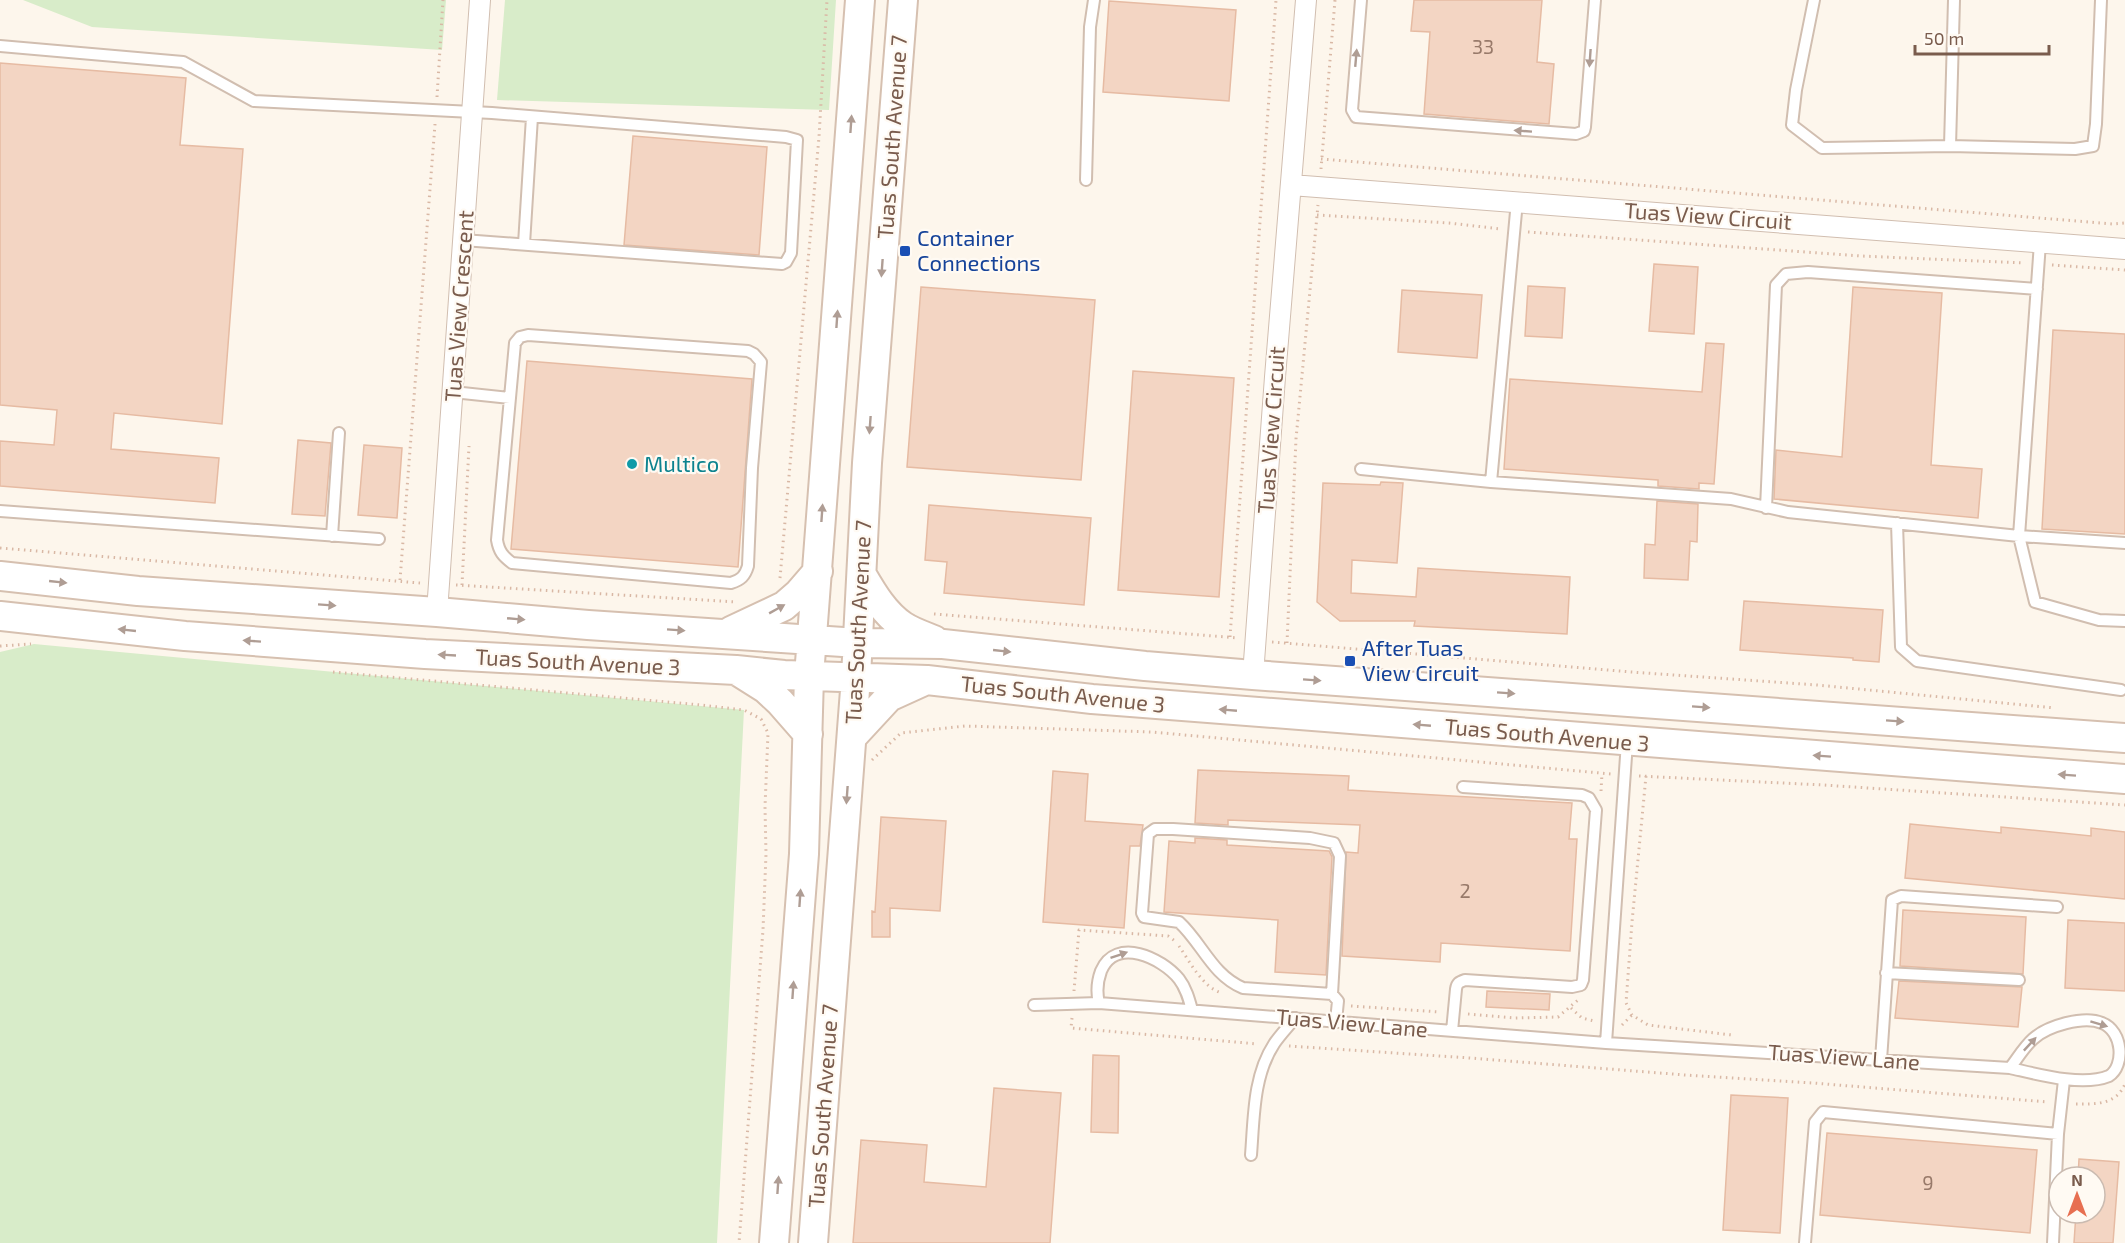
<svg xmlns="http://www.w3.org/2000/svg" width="2125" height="1243" viewBox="0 0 2125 1243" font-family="'Exo 2',sans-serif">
	<rect width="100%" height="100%" fill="#fdf6ec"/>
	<path fill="#d8ecc9" d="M23,0H446L442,50L92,27Z
		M505,0H836L829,110L497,100Z
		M34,644L744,710L717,1243H0V652Z"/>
	<path fill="#f3d5c3" stroke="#e6bba3" stroke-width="1.5" d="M1414,0H1542L1537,62L1554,64L1549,124L1424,114L1430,32L1411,31Z
		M1109,1L1236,10L1229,101L1103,92Z
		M0,63L186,78L180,145L243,149L222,424L114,413L111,449L219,458L215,503L0,486V441L54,445L57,410L0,405Z
		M633,136L767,147L759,255L624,245Z
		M1654,264L1698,267L1694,334L1649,331Z
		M1528,286L1565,288L1562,338L1525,336Z
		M921,287L1095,300L1081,480L907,467Z
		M1853,287L1942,293L1931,465L1982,469L1978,518L1774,499L1776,450L1842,457Z
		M1402,290L1482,295L1477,358L1398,352Z
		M2053,330L2125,334V534L2042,529Z
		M1706,343L1724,344L1714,484L1699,483V489L1658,486V480L1504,469L1510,379L1702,392Z
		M527,361L752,379L738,567L511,549Z
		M1133,371L1234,378L1219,597L1118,590Z
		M298,440L331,443L325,516L292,514Z
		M364,445L402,448L397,518L358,515Z
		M1381,482L1403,483L1397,563L1352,560L1351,593L1416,597L1418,568L1570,577L1567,634L1414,626L1415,621H1340L1317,602L1323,483L1380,485Z
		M1657,501L1698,504L1697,542L1690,541L1688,580L1644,578L1645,544L1655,545Z
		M929,505L1091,518L1084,605L944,593L947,562L925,560Z
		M1744,601L1883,610L1879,662L1853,660V658L1740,650Z
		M1198,770L1349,776L1348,790L1572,803L1569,839H1577L1570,951L1441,943L1440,962L1342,956L1346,852L1358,853L1360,825L1228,820V825L1195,823Z
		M1053,771L1088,774L1085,821L1143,825L1140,846H1130L1124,928L1043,922Z
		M881,817L946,821L940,911L890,908V937H872V911L875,912Z
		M1910,824L2001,833V827L2091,836V828L2125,832V899L1905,878Z
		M1195,838L1227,840V845L1329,851L1332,857L1326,975L1275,972L1278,920L1164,912L1169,841L1195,843Z
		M1903,910L2026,917L2023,974L1900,966Z
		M2068,920L2125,923V991L2065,988Z
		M1899,981L2022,987L2018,1027L1895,1018Z
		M1487,991L1550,994L1549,1010L1486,1007Z
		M1093,1055L1119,1056L1118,1133L1091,1132Z
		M994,1088L1061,1093L1050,1243H853L861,1140L927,1145L924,1182L986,1187Z
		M1731,1095L1788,1098L1780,1233L1723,1230Z
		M1827,1133L2037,1150L2030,1233L1820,1215Z
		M2079,1159L2119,1162L2113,1243H2074L2076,1213H2095V1177H2078Z"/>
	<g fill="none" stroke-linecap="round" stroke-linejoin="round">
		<defs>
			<path id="lane" d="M1361,0L1352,110L1356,117L1576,134L1584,131L1585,127L1595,0
				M1814,0L1796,90L1792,125L1822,148L1950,146L2075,149L2093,146L2096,124L2101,0
				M0,46L183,62L254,101L492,113L786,137L797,140L791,253L786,262L782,264L463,240
				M1950,146L1954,0
				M1086,180L1090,27L1094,0
				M2040,243L2019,536L2035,602L2099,620L2125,621
				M524,244L532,117
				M528,335L748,351L754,354L761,362L752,468L748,566C745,576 741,580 731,583L512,563C503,556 499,552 497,540L515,343L520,337Z
				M453,392L510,398
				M1361,469L1491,482L1731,499L1788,512L2019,536L2125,543
				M1491,482L1517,201
				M1766,508L1776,285L1786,274L1808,272L2037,289
				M0,511L379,539
				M1897,523L1901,647L1917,661L2121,690
				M332,536L339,433
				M1886,973L2019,980
				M1332,994L1340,856L1334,843L1310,838L1173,829H1155L1148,834L1142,913L1144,917L1179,922C1202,943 1212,975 1243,988L1332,994L1338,1001L1336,1021
				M1099,1003C1096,991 1097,982 1101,971C1116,936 1162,958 1179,979C1186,988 1189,999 1192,1010
				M1034,1005L1099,1003L1606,1043L2010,1068C2037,1074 2082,1087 2109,1076C2125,1066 2123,1031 2102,1023C2084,1015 2047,1026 2033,1039C2024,1047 2017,1059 2010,1068
				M1452,1031L1456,989C1457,983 1459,982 1465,980L1572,987L1581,985L1583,980L1596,810L1589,798L1582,795L1463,787
				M1606,1043L1627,742
				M1881,1060L1892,900L1901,896L2057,907
				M1251,1155C1254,1118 1253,1076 1274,1044C1280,1035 1288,1027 1295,1018
				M1805,1243L1815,1122L1823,1112L2058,1134
				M2053,1243L2058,1134L2064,1080"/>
			<path id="street" d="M1291,185L2125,249
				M437,612L480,0
				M1253,675L1275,377L1306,0"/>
			<path id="secondary" d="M862,575C873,594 885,614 903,626C912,632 924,636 934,640
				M0,576L138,591L437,612L588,625L858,643L943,644L1145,666L1253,675L2125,738
				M0,616L185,636L425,654L736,670L784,675L927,680L1092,699L2125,779
				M731,631L784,606L799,593L818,571
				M739,672L766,689L780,702L808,734
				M852,737L889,697L922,682
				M774,1243L804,854L809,676L860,0
				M813,1243L856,677L867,463L903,0"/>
		</defs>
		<use href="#lane" stroke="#d1beb0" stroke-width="14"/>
		<use href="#street" stroke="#d1beb0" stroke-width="22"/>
		<use href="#secondary" stroke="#d6c0b0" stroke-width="32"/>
		<path stroke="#d9b8a5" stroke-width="3" stroke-dasharray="1.5 4.5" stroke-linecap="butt" d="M437,97L443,0
			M1321,159L2113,224L2125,223
			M1321,169L1335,0
			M1317,215L1449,223L1501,229
			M1528,232L1861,256L2024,263
			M2052,265L2125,270
			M0,548L420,583
			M780,578L819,137L827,0
			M400,580L435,124
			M456,585L737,602
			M462,585L469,446
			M934,614L1239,638
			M1230,637L1276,0
			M1272,642L1631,672L1817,685L2055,708
			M1287,643L1296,439L1318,205
			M0,646L31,644
			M333,672L701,705L744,710L761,719L768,733L765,807L766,854L763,930L739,1243
			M872,760L901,733L965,726L1152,732L1611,774
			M1639,776L1823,785L2125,805
			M1646,776L1632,922L1626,1003L1632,1015L1648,1025L1732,1035
			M1601,791L1602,773
			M1179,946C1190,962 1203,988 1222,993
			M1074,991L1079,930L1168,936L1175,941
			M1351,1006L1440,1012
			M1571,1008L1582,1018L1594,1021
			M1468,1014L1515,1018L1558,1017L1578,1000
			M1072,1018L1071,1028L1258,1044
			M1622,1025L1632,1015
			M1289,1046L1470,1058L1685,1075L1813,1083L2048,1102
			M2076,1104C2096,1104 2116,1105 2125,1084"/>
		<use href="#lane" stroke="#fff" stroke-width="10"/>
		<use href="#street" stroke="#fff" stroke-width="20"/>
		<use href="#secondary" stroke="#fff" stroke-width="28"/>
	</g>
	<defs><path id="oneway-solid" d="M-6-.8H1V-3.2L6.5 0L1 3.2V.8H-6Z" transform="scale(1.5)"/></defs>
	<g fill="#af9d94">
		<use href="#oneway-solid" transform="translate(1356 58) rotate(-85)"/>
		<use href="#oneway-solid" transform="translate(1590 58) rotate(94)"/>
		<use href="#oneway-solid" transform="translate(851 124) rotate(-86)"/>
		<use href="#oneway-solid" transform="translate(1523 131) rotate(-176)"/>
		<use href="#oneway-solid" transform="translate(882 268) rotate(94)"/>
		<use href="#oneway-solid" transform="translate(837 319) rotate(-86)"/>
		<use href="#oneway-solid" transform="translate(870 425) rotate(94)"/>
		<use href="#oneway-solid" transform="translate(822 513) rotate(-86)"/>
		<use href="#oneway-solid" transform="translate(58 582) rotate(6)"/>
		<use href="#oneway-solid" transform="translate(327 605) rotate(4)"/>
		<use href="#oneway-solid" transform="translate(777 609) rotate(-29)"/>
		<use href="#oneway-solid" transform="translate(516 619) rotate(5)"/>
		<use href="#oneway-solid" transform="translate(127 630) rotate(-174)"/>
		<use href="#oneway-solid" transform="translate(676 630) rotate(4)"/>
		<use href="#oneway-solid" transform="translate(252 641) rotate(-176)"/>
		<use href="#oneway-solid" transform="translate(1002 651) rotate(6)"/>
		<use href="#oneway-solid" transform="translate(447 655) rotate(-177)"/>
		<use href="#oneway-solid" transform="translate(1312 680) rotate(4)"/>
		<use href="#oneway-solid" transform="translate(1506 693) rotate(4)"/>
		<use href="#oneway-solid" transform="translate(1701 707) rotate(4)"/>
		<use href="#oneway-solid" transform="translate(1228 710) rotate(-175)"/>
		<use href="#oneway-solid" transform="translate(1895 721) rotate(4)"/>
		<use href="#oneway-solid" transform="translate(1422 725) rotate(-175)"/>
		<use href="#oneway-solid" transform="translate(1822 756) rotate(-176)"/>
		<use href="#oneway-solid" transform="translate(2067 775) rotate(-176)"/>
		<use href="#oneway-solid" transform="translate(847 795) rotate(94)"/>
		<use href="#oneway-solid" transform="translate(800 898) rotate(-86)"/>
		<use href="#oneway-solid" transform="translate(1119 955) rotate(-19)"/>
		<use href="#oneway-solid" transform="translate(793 990) rotate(-86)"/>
		<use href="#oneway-solid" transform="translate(2099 1024) rotate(17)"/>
		<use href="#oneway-solid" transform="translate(2030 1044) rotate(-47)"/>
		<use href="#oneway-solid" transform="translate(778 1185) rotate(-86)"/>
	</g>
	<g fill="#1a4fb4" stroke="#fffaf3" stroke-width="2">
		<rect x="899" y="245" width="12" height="12" rx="3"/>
		<rect x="1344" y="655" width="12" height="12" rx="3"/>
	</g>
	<circle fill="#0f9aa8" stroke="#fffaf3" stroke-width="2" cx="632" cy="464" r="6"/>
	<g text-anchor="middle" stroke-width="4.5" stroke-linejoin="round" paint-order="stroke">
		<g font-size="20" fill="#987a6a">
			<text x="1483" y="54">33</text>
			<text x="1465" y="898">2</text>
			<text x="1928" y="1190">9</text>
		</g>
		<g font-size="22" fill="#7a5c4d" stroke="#fffaf3">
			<text transform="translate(892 137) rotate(-86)" y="8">Tuas South Avenue 7</text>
			<text transform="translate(1708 216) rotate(4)" y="8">Tuas View Circuit</text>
			<text transform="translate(459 306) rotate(-86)" y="8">Tuas View Crescent</text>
			<text transform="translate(1271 430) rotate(-86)" y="8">Tuas View Circuit</text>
			<text transform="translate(858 622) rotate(-87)" y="8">Tuas South Avenue 7</text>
			<text transform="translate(578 662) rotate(3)" y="8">Tuas South Avenue 3</text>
			<text transform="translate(1063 694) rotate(6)" y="8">Tuas South Avenue 3</text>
			<text transform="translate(1547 735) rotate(5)" y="8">Tuas South Avenue 3</text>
			<text transform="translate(1352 1023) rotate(5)" y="8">Tuas View Lane</text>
			<text transform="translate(1844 1057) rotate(4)" y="8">Tuas View Lane</text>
			<text transform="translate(823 1106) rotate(-86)" y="8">Tuas South Avenue 7</text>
		</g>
		<g font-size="22" fill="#164399" stroke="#fffaf3" text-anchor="start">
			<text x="917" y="246">Container<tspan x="917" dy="25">Connections</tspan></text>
			<text x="1362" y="656">After Tuas<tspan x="1362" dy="25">View Circuit</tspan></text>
		</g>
		<g font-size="22" fill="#0d838f" stroke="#fffaf3" text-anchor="start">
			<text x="644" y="472">Multico</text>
		</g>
	</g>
	<g transform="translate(2077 1195)"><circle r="28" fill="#fffaf3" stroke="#cabbb1" stroke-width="1.5"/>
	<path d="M0-4.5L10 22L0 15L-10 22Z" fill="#e76f51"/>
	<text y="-9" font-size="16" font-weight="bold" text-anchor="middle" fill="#7a5c4d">N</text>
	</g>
	<path d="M1915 45v9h134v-9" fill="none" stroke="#7a5c4d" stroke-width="3"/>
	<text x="1924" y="45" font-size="18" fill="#7a5c4d" stroke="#fffaf3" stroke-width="4.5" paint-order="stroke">50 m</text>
</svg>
